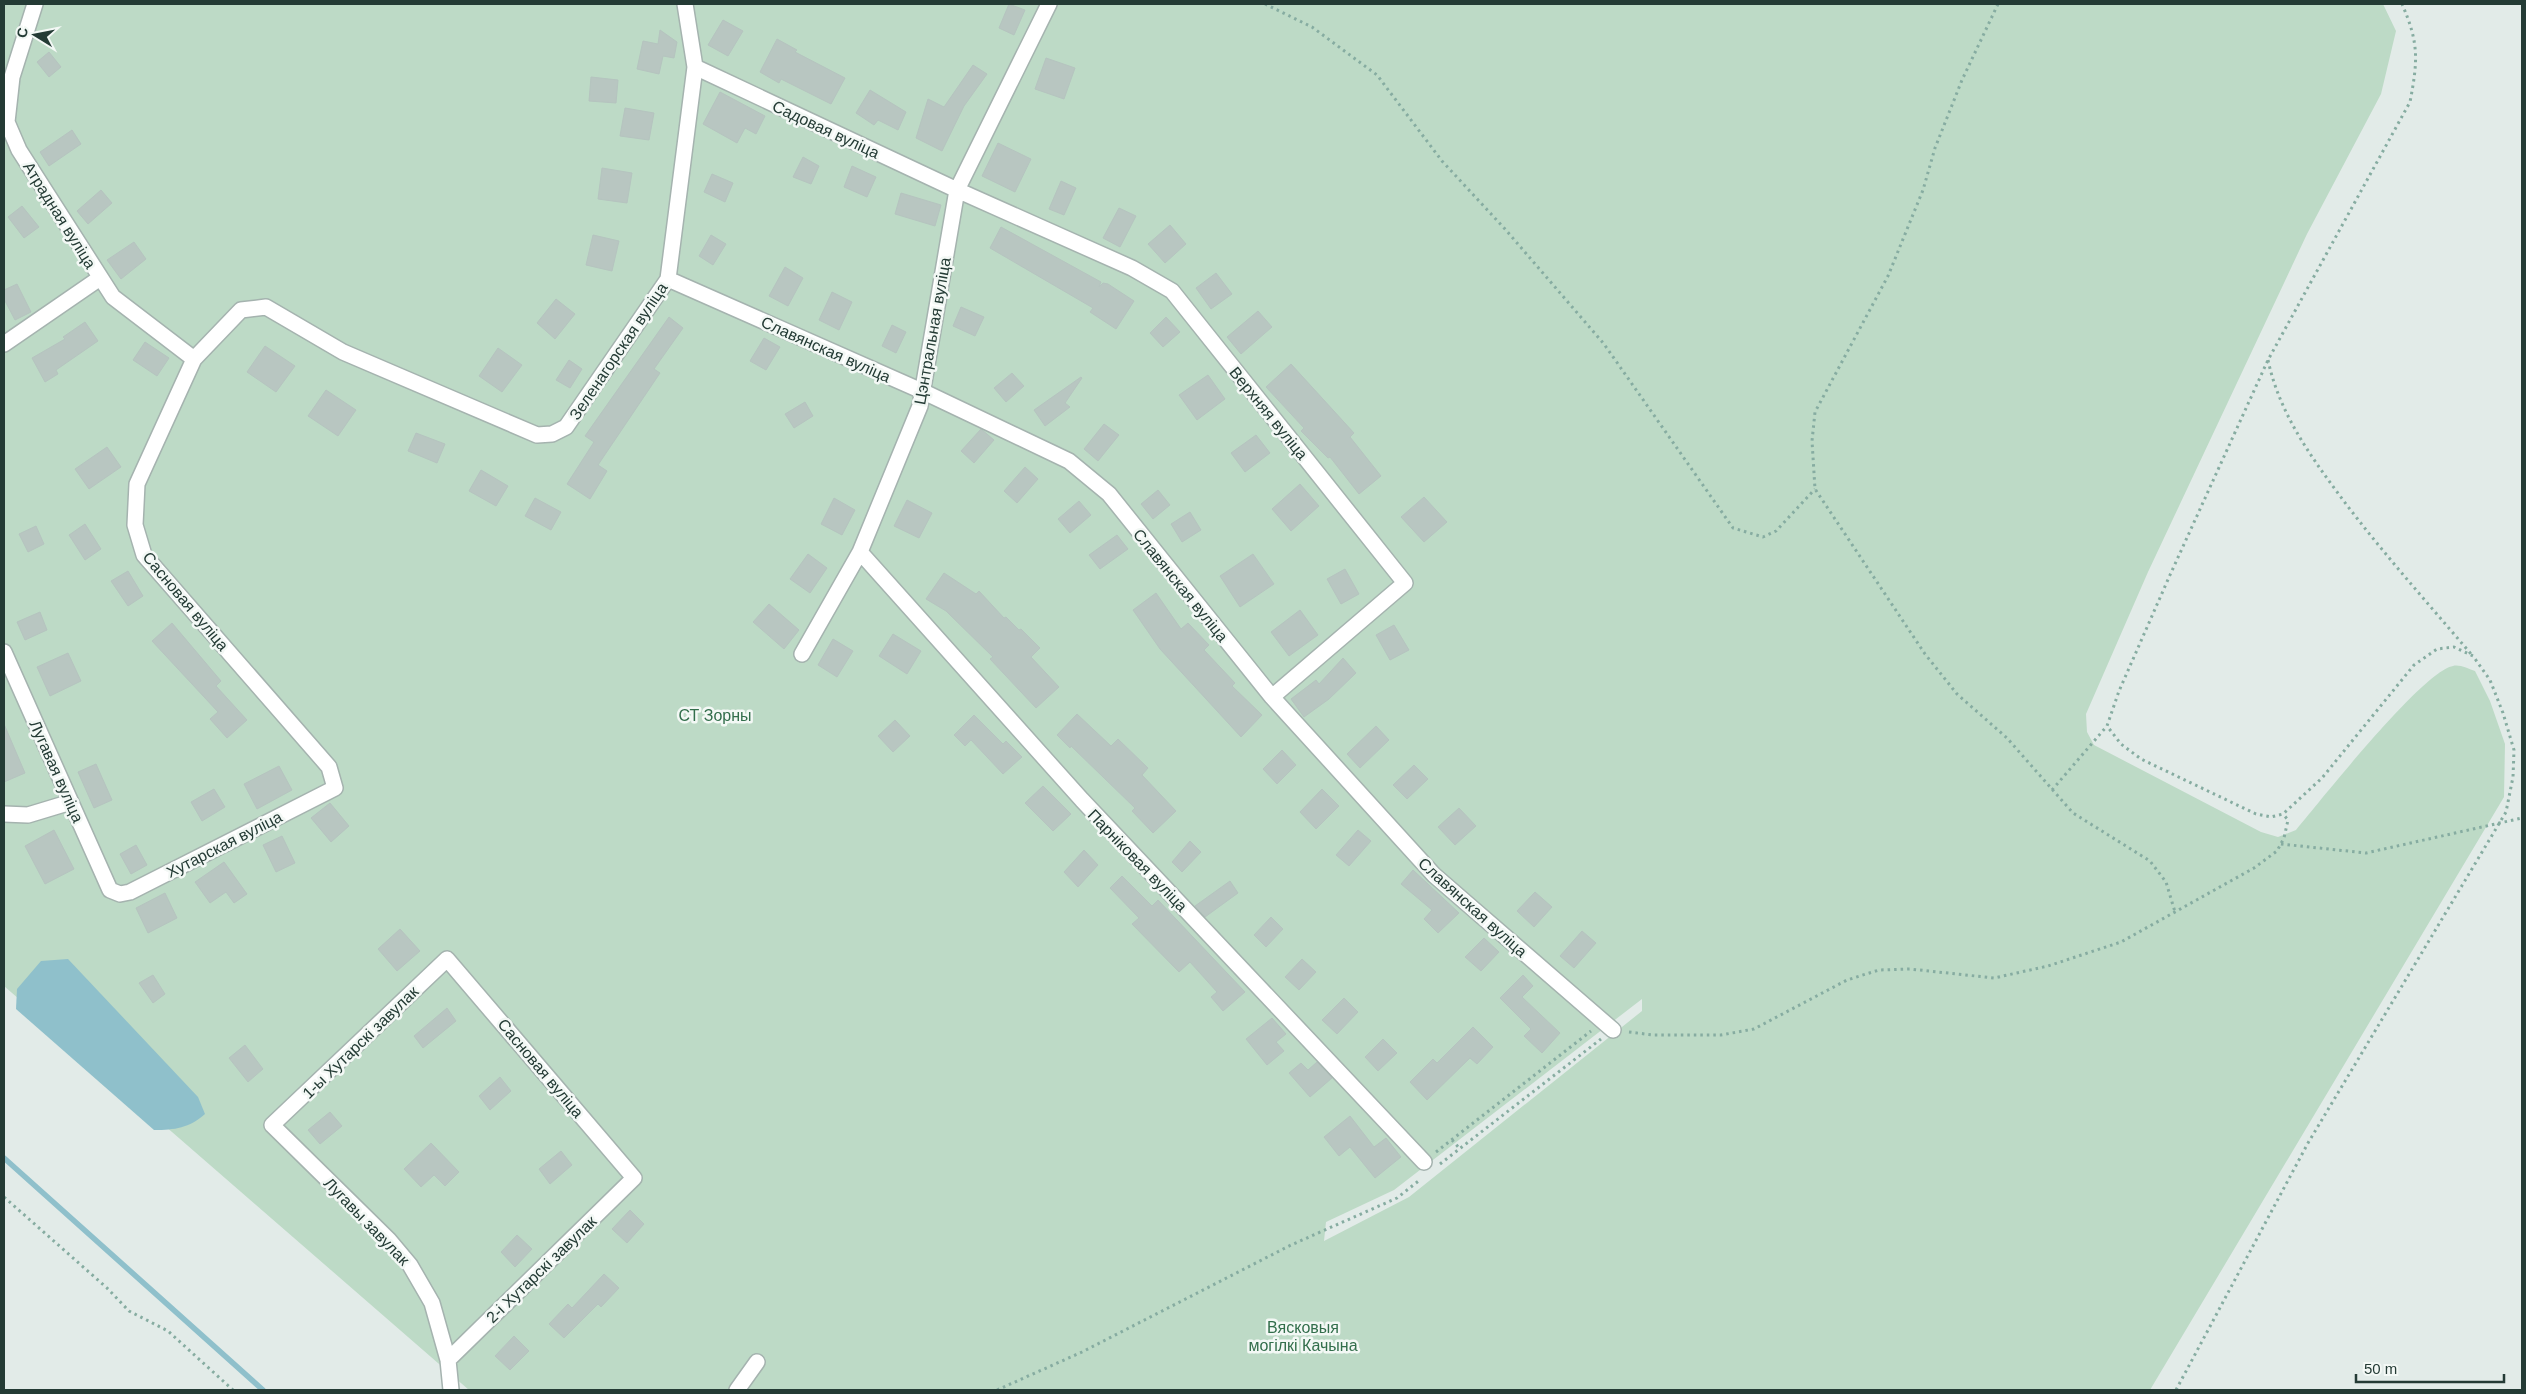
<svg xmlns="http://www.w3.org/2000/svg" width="2526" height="1394" viewBox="0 0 2526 1394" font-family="Arial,sans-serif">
	<rect width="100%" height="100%" fill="#e2ebe8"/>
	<path fill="#bddac6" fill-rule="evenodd" d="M4,4H2383L2396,31L2381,94L2307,234L2148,572L2086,714L2087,732L2094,745L2261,832L2278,837L2296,830C2321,800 2423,671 2453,666C2459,664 2469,669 2475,671L2490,701L2505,744L2504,797L2150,1390H469L4,986ZM1642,999V1011L1409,1197L1324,1241L1326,1222L1394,1190Z"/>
	<path fill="#8fc0cb" d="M68,959L198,1097L205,1114C189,1128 175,1130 154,1130L16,1009L17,989L41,961Z"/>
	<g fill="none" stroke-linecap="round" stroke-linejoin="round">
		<path stroke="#8fc0cb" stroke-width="5.5" d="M4,1158L263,1390"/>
	</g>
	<path fill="#b8c6c1" stroke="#b5c4bf" d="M1009,4L1025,10L1014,35L999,28Z
		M723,20L743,31L728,56L708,45Z
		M660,30L677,42L674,58L663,56L659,74L637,69L643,41L658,44Z
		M777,39L797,50L795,52L845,78L831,104L781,79L779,83L760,72Z
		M49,52L61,67L49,77L37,62Z
		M1046,58L1075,68L1064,99L1035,89Z
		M973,65L987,74L964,106L942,151L916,138L928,99L944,107Z
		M591,77L618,80L616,103L589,101Z
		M870,90L906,112L898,130L878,120L874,125L856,113Z
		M720,92L765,116L756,134L745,128L737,143L703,124Z
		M625,108L654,113L649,140L620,136Z
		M72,130L81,144L49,166L40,152Z
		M998,143L1031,159L1015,192L982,176Z
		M803,157L819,166L811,184L793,177Z
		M852,166L876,177L867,197L844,187Z
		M602,168L632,173L627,203L598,199Z
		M712,174L733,183L725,202L704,192Z
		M1061,181L1076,188L1064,215L1049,209Z
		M101,190L112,203L88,224L77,211Z
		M901,193L941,205L935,226L895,214Z
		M22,206L39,227L24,238L8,217Z
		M1119,208L1136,216L1120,247L1103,238Z
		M1170,225L1186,244L1165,263L1148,244Z
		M1001,227L1101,282L1099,287L1103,283L1108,284L1134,301L1116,329L1090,312L1093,308L990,248Z
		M593,235L619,241L612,271L586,265Z
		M711,235L726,244L713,265L699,256Z
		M134,242L146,259L121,279L107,260Z
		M785,267L803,278L788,306L769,296Z
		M1216,273L1232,294L1211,309L1196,288Z
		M17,284L31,312L15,320L4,299V290Z
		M832,292L852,302L839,330L819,320Z
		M556,299L575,314L555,339L537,323Z
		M961,307L984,317L975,336L953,326Z
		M1258,311L1272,327L1241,354L1227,337Z
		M669,317L683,328L654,369L660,373L598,465L607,471L590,499L567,484L594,442L585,436Z
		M1166,317L1180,332L1163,347L1150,333Z
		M85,322L98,341L56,370L58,374L45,382L32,358L65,339L63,337Z
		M892,325L906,332L896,353L882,346Z
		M764,338L780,347L766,370L750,361Z
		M145,342L169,358L157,376L133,360Z
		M265,346L295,366L276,392L247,372Z
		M498,348L522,365L502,392L479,376Z
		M569,360L582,369L570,388L556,380Z
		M1291,364L1354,433L1350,437L1381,476L1359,494L1330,457L1328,458L1301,431L1304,428L1266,387Z
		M1012,373L1024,386L1006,402L994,388Z
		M1208,375L1225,399L1197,420L1179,395Z
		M1081,377L1082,378L1065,403L1070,407L1045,426L1034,410Z
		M326,390L356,410L338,436L308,416Z
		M805,402L813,416L794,428L785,414Z
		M1104,424L1119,435L1098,461L1084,449Z
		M981,429L994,440L974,463L961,451Z
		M416,433L445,444L437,463L408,451Z
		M1256,435L1270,453L1245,472L1231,453Z
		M107,447L121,467L89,489L75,469Z
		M1025,467L1038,479L1017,503L1004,491Z
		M481,470L508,486L496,506L469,491Z
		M1300,484L1319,506L1291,531L1272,509Z
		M1158,490L1170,505L1153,519L1141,504Z
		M1424,497L1447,522L1424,542L1401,517Z
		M535,498L561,512L551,530L525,516Z
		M834,498L855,510L842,535L821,524Z
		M907,500L932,513L919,538L894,526Z
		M1079,501L1091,515L1070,533L1058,519Z
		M1190,512L1201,530L1182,542L1171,524Z
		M85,524L101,549L85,560L69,535Z
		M36,526L44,544L28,552L19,534Z
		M1117,535L1128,549L1100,569L1089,555Z
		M808,554L827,568L810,593L790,579Z
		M1253,554L1274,584L1240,607L1220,576Z
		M1345,569L1359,594L1341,604L1327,579Z
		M128,571L143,596L128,606L111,581Z
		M944,573L976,594L979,591L1004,618L1006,617L1019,630L1021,629L1040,648L1031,657L1059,687L1036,708L990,659L993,657L946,611L926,599Z
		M1156,593L1181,629L1188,623L1209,645L1204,650L1235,683L1232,686L1262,715L1241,737L1160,649L1133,610Z
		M769,604L799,630L784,649L753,622Z
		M1300,610L1318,635L1289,656L1271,632Z
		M40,612L47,630L25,640L17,622Z
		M172,623L221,681L216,686L247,720L227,738L210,719L218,712L152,641Z
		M1394,625L1409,650L1390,660L1376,635Z
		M893,634L921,651L907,674L879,656Z
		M833,639L853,651L837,677L818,665Z
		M68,653L81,681L50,696L37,667Z
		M1343,658L1356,673L1329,699L1304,717L1291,699L1316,680L1319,684Z
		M1077,714L1111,746L1118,739L1148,768L1142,775L1176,811L1153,833L1132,811L1135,808L1071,746L1070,748L1057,735Z
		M974,715L1003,744L1006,741L1022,757L1003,774L971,740L965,746L954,735Z
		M895,720L910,736L893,752L878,736Z
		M4,724L25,773L4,782Z
		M1376,726L1389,740L1360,768L1347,754Z
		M1282,750L1296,765L1277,784L1263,769Z
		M96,764L112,800L94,808L78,772Z
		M1414,765L1428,779L1407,799L1393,785Z
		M279,766L292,790L257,809L244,784Z
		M1043,786L1071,814L1053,831L1025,803Z
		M214,789L225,807L202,821L191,802Z
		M1322,789L1339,806L1316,829L1300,812Z
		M330,803L349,826L331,842L311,818Z
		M1459,808L1476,826L1455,845L1438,827Z
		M54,830L74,869L45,884L25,846Z
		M1358,830L1371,841L1349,866L1336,855Z
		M282,836L295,863L276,872L263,845Z
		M1190,841L1201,852L1182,872L1172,862Z
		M136,845L147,865L131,874L120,854Z
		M1084,850L1098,865L1078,887L1064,872Z
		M224,862L247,894L234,903L226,892L210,903L195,882Z
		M1413,870L1459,913L1438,933L1424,919L1432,910L1401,884Z
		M1122,876L1152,906L1158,900L1245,992L1223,1011L1211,997L1217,992L1190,962L1179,972L1132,924L1139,918L1110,888Z
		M1230,881L1238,893L1205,917L1195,906Z
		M1535,892L1552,907L1534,927L1517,911Z
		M165,893L177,918L148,933L136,908Z
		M1271,917L1283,929L1266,947L1254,935Z
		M400,929L420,951L397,971L378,949Z
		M1582,931L1596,943L1574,968L1560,956Z
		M1484,938L1499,952L1481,971L1465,957Z
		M1302,959L1316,972L1299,990L1285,977Z
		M153,975L165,994L153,1003L139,983Z
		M1523,975L1533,986L1522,997L1560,1033L1542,1053L1524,1036L1531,1029L1500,998Z
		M1344,998L1358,1012L1337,1034L1322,1020Z
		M447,1008L456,1021L423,1048L414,1036Z
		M1272,1018L1286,1034L1276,1042L1284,1051L1267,1065L1246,1039Z
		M1473,1027L1493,1047L1477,1064L1470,1058L1427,1100L1410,1082L1433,1059L1437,1063Z
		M1383,1039L1397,1053L1378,1071L1365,1057Z
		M245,1045L263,1069L248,1082L229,1058Z
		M1317,1062L1332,1078L1310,1097L1289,1073L1301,1063L1308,1070Z
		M500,1077L511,1091L490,1110L479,1096Z
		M330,1112L342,1126L320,1144L308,1130Z
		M1350,1116L1374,1147L1386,1138L1401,1157L1375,1178L1350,1147L1339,1156L1324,1137Z
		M431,1143L459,1172L445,1186L434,1175L421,1187L404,1169Z
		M561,1151L572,1165L550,1184L539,1169Z
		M630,1210L644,1224L627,1243L612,1229Z
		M517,1235L532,1249L515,1267L501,1252Z
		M604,1274L619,1288L601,1307L598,1304L564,1338L549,1324L568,1304L572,1308Z
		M514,1336L529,1351L510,1370L495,1356Z"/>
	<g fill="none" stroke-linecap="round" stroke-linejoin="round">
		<defs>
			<path id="minor" d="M35,4L12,77L7,122L19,150L113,297L194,359
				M695,67L957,190L1132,268L1172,291L1405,583L1272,697
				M668,279L924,392L1069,461L1109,494L1272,697L1434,875L1613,1030
				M4,344L100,278
				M860,552L1082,800L1424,1162
				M4,652L110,890L120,894L130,892L335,788L329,767L144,555L135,525L137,484L194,359L241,310L266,307L343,352L537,435L552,434L566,427L668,279L695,67L685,4
				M802,654L860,552L920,406L957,190L1049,4
				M4,814L28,815L71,802
				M448,1360L634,1178L447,959L272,1125L389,1240L410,1265L432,1303L448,1360L451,1390
				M737,1390L757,1362"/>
		</defs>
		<use href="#minor" stroke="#a5b3af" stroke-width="18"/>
		<path stroke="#86aca1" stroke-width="3" stroke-dasharray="2.5 4" stroke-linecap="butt" d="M1265,4L1312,27L1377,75L1442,161L1505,229L1604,344L1733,528L1763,537L1776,531L1815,489
			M1998,4L1962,80L1935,148L1923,190L1888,276L1815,412L1812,441L1815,489L1925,654L1957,694L2007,738L2073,813L2150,861L2166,882L2175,912
			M2268,360C2279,412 2309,454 2340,496C2381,551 2427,602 2471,654
			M2052,790L2107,726
			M2281,844L2366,853L2522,818
			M1629,1032L1653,1035H1721L1754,1029L1847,980L1879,970L1910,969L1994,978L2048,966L2121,942L2254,868L2277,851L2284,838L2288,820L2283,814
			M1452,1140L1460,1149
			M1436,1152L1591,1031
			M1440,1164L1601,1039
			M4,1197L107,1288L129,1311L168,1331L233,1390
			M997,1390L1082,1352L1291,1245L1397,1198L1421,1179
			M2176,1390L2308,1143L2506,812L2513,777L2514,750L2503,713L2490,680L2473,656L2454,647L2437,649L2414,665L2322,778L2283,814L2271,817L2256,814L2141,759L2121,744L2107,726L2119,691L2170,575L2268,360L2410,102C2418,60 2419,43 2402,4"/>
		<use href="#minor" stroke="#fff" stroke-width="15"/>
	</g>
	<g text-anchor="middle" stroke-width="5" stroke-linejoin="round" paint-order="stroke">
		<g font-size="16" fill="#243b35" stroke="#f3f8f5">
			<text transform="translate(826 129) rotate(25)" y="6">Садовая вуліца</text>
			<text transform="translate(60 215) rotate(58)" y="6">Атрадная вуліца</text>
			<text transform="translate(932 331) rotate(-80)" y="6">Цэнтральная вуліца</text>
			<text transform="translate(826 349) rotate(24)" y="6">Славянская вуліца</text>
			<text transform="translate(618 351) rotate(-56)" y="6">Зеленагорская вуліца</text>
			<text transform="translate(1269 413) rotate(51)" y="6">Верхняя вуліца</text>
			<text transform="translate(1181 585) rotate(51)" y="6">Славянская вуліца</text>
			<text transform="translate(186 601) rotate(50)" y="6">Сасновая вуліца</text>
			<text transform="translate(57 771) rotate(66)" y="6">Лугавая вуліца</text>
			<text transform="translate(224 844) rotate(-27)" y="6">Хутарская вуліца</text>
			<text transform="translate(1138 860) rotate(46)" y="6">Парніковая вуліца</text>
			<text transform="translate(1473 907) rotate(42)" y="6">Славянская вуліца</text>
			<text transform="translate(360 1042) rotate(-44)" y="6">1-ы Хутарскі завулак</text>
			<text transform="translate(541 1068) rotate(50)" y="6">Сасновая вуліца</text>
			<text transform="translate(367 1221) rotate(46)" y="6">Лугавы завулак</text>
			<text transform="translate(541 1269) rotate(-44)" y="6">2-і Хутарскі завулак</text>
		</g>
		<g font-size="16" fill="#326e4b" stroke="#f3f8f5">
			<text x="715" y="721">СТ Зорны</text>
			<text x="1303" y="1333">Вясковыя<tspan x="1303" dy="18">могілкі Качына</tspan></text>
		</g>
	</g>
	<rect width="2526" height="1394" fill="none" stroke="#243b35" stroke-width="10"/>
	<g transform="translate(35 35) rotate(280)" stroke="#f3f8f5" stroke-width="4" paint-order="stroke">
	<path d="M0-4L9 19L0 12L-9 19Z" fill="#243b35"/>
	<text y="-8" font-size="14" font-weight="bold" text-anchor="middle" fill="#243b35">С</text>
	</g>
	<path d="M2356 1374v8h148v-8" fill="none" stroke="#243b35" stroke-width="2.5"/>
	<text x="2364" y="1374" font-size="15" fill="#243b35" stroke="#f3f8f5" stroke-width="4" paint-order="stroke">50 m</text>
</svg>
